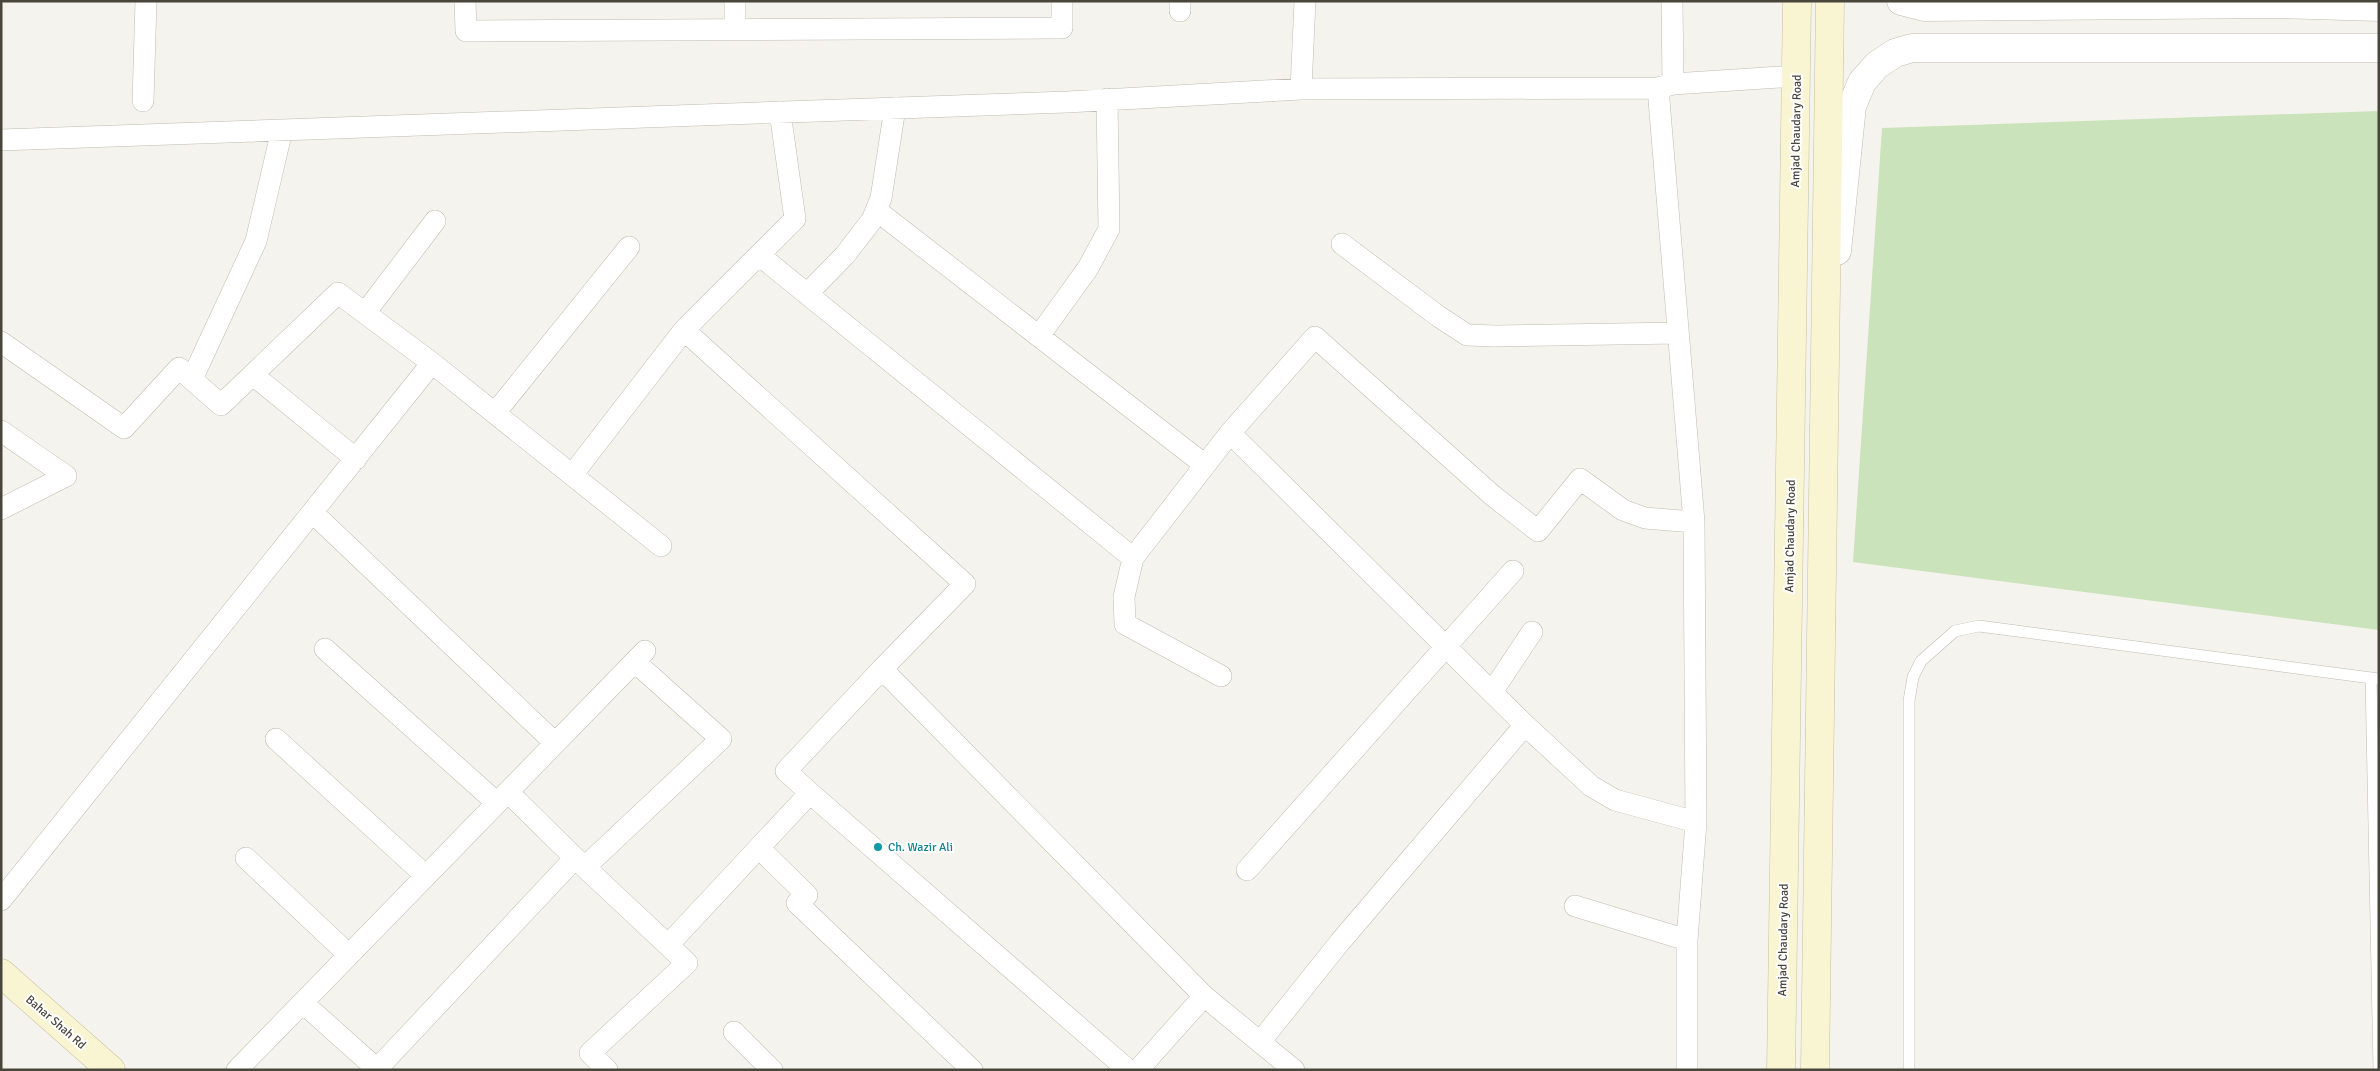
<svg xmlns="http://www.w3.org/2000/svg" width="2380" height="1071" viewBox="0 0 2380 1071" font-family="Signika,sans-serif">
	<rect width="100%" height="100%" fill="#f5f3ed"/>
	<path fill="#cbe3bb" d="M2379,111V630L1853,562L1882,128Z"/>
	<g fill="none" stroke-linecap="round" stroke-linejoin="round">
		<defs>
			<path id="service" d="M2371,678L2379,1070
				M1909,1070V701L1913,677L1921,661L1955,631L1979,626L2379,679"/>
			<path id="minor" d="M465,1L466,31L1062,28V1
				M735,1V30
				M1672,1L1673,84
				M1180,11V1
				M1658,88L1694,522L1696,822L1687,940V1070
				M1301,89L1305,1
				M143,101L146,1
				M1,140L1067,102L1301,89L1658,88L1673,84L1796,76
				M876,210L1205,465
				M1342,244L1438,316L1467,335L1495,336L1678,333
				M759,255L1133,558L1230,433
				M807,294L845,255L872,220L881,198L895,108
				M365,313L435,221
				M684,330L965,584L882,669
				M1039,336L1088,268L1109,229L1107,99
				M1,342L124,428L179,368L221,405L338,293L432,363L1,900
				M432,363L661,546
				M253,375L356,459
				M192,379L256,241L282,130
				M495,413L629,247
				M1,431L66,476L1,509
				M572,475L684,330L795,219L780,112
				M313,513L555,743
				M1133,558L1124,597L1125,624L1221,676
				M325,649L497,803
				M1492,692L1532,632
				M1525,725L1230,433L1315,337L1492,495L1538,531L1580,479L1623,510L1645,518L1694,522
				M276,739L426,876
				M810,793L786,771L882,669L1204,996
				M759,848L807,895L797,903L972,1070
				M246,858L349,955
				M575,858L687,963L590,1053L607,1070
				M585,867L721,739L635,662
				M1247,870L1513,571
				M1575,906L1687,940
				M668,945L810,793L1128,1070
				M303,1003L378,1070
				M734,1032L772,1070
				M1260,1042L1340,942L1525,725L1591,786L1615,800L1696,822
				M377,1069L575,858L508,792
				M237,1070L645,651
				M1138,1070L1204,996L1294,1070"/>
			<path id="tertiary" d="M1901,1L1924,7L2276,4L2379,7
				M1837,251L1852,106L1862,82L1877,65L1895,53L1912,48H2379"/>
			<path id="secondary" d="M1,973L111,1070
				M1781,1070L1797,1
				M1815,1070L1830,1"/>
		</defs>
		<use href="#service" stroke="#bfbcb0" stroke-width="12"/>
		<use href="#minor" stroke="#bfbcb0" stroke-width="22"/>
		<use href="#tertiary" stroke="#bfbcb0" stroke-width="29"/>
		<use href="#secondary" stroke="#c6c19b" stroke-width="29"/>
		<use href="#service" stroke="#fff" stroke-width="11"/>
		<use href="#minor" stroke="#fff" stroke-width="21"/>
		<use href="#tertiary" stroke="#fff" stroke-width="28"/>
		<use href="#secondary" stroke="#f9f5d3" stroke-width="28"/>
	</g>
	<circle fill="#0f9aa8" stroke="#fff" stroke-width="2" cx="878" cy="847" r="5"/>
	<g text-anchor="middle" stroke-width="4" stroke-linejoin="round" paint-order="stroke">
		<g font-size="12" fill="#48453b" stroke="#fff">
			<text transform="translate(1796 131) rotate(-89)" y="4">Amjad Chaudary Road</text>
			<text transform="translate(1790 536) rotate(-89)" y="4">Amjad Chaudary Road</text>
			<text transform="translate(1783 940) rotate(-89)" y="4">Amjad Chaudary Road</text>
			<text transform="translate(56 1022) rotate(41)" y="4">Bahar Shah Rd</text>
		</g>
		<g font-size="12" fill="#0d838f" stroke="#fff" text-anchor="start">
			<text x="888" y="851">Ch. Wazir Ali</text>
		</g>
	</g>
	<rect width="2380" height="1071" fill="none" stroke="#48453b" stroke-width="5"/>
</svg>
